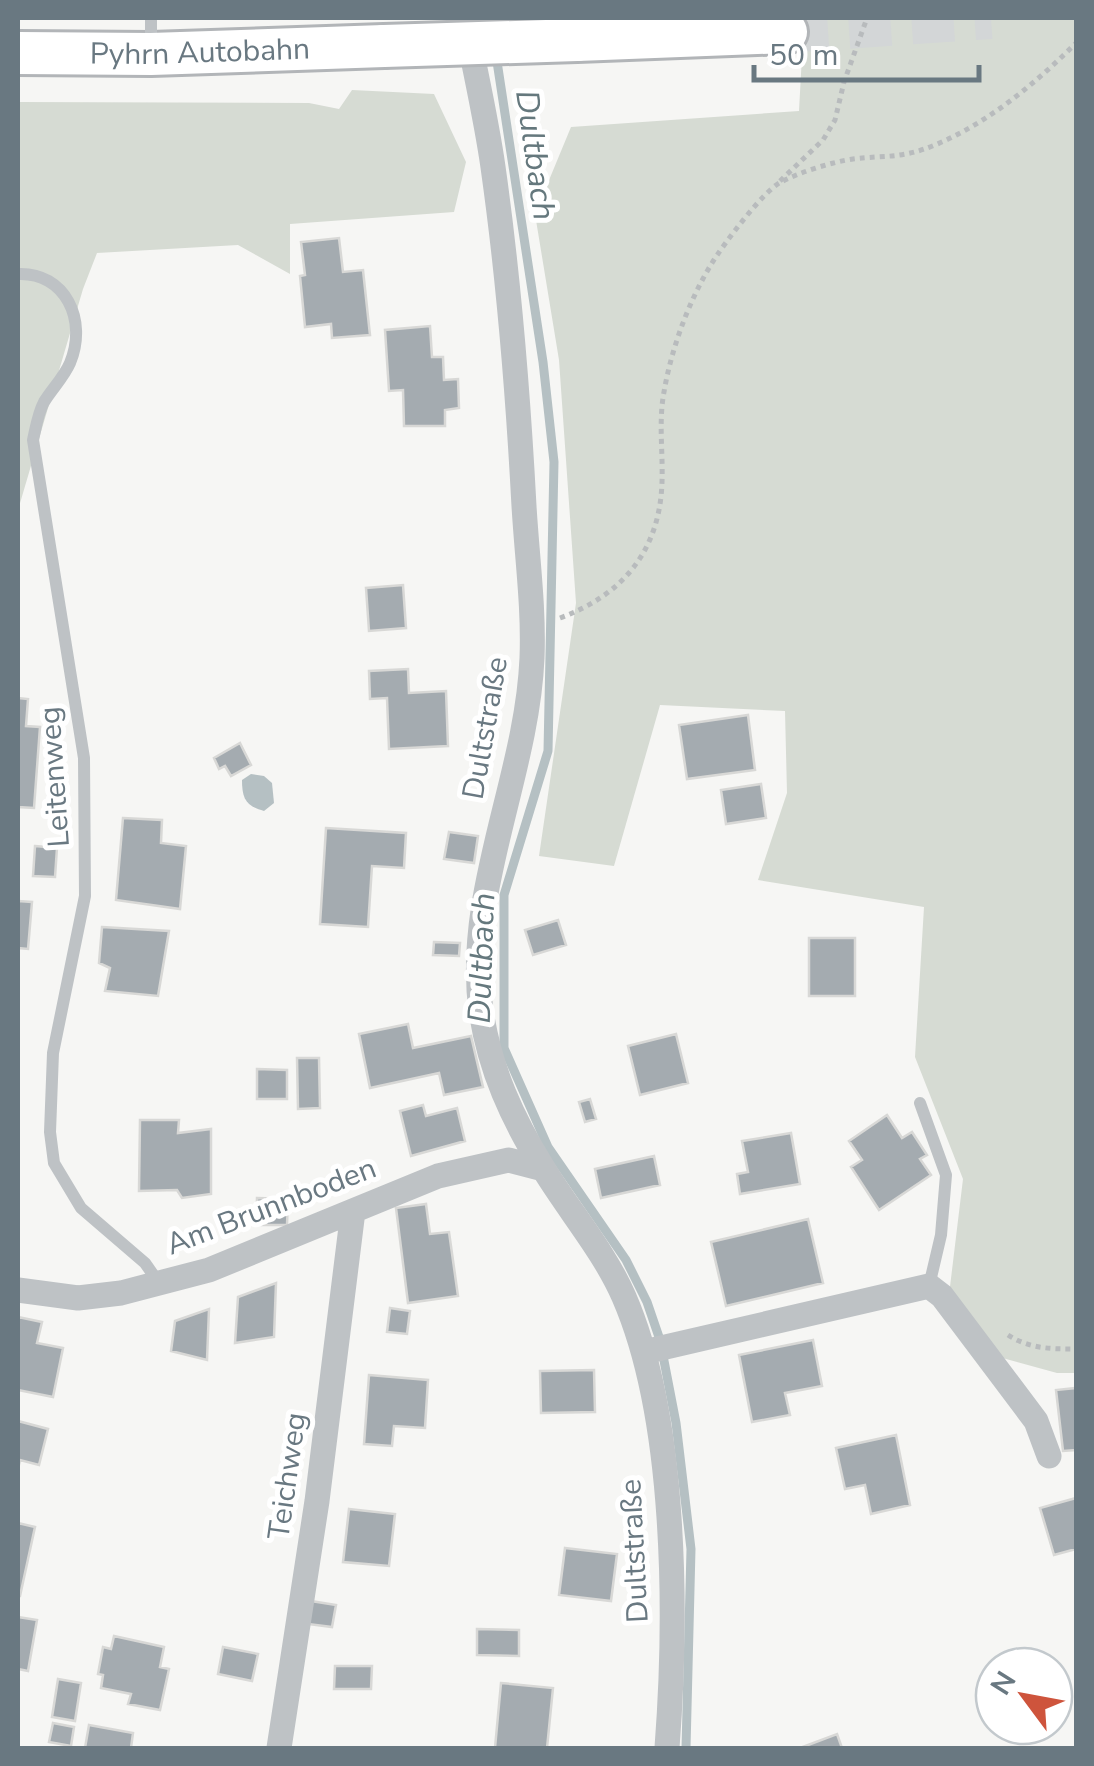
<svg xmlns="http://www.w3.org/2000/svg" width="1094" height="1766" viewBox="0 0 1094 1766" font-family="'Nunito Sans',sans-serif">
	<rect width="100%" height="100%" fill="#f6f6f4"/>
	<path fill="#d6dbd3" d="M804,18H1076V1373H1057L995,1356L949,1295L963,1179L915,1057L924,907L758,880L787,793L785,711L660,705L614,866L539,856L576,603L559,360L535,214L571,127L799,111Z
		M352,90L434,94L466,162L454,212L290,224V274L238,245L97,253L83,289L18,510V102L309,103L339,109Z"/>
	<path fill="#b5c0c3" d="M251,774L264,776L272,783L274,803L264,811C246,806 242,799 242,780Z"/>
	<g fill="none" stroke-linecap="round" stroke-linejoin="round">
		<path stroke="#b5c0c3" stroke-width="9" d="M496,55L543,362L554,462L548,751L504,895V1048L548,1147L626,1260L647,1302L660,1340L676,1423L691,1549L686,1748"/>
	</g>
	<path fill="#a4abb0" stroke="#d8d8d6" stroke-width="2.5" d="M339,238L343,272L363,270L370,335L332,338L331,324L305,327L300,276L305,275L301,242Z
		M430,326L432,357H443L444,380L458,379L459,408L445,410V426H404L403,390L389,391L385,330Z
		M403,585L406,628L369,631L366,588Z
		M408,669L409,693L446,691L448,746L389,749L387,698L370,699L369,671Z
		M18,698L28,699L26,726L40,727L34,808L18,807Z
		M748,715L755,770L687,779L679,725Z
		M240,743L251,765L231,776L225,766L219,769L214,758Z
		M761,784L766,818L726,824L721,790Z
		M123,818L162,820L161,843L186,846L180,909L116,900Z
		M326,828L406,833L404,868L372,866L368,927L320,924Z
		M449,832L478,836L474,863L444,859Z
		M35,846L57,848L55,877L33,876Z
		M18,901L32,902L28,949L18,948Z
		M558,920L566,945L533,955L525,930Z
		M102,927L169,931L158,996L105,991L110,968L99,963Z
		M809,938H855V996H809Z
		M434,942L460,943L459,956L433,955Z
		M408,1024L413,1048L471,1036L483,1087L444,1095L439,1073L370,1088L359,1034Z
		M676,1034L688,1083L640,1095L628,1046Z
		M297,1058H319L320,1108L298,1109Z
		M257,1069L287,1070V1099H257Z
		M590,1099L596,1119L585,1122L579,1102Z
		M423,1105L426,1116L457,1108L465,1141L411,1156L400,1111Z
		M887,1115L902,1138L912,1132L927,1155L920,1159L931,1175L879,1210L851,1167L862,1160L849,1141Z
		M140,1120H179L178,1133L211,1129V1194L182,1198L177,1190L139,1191Z
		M791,1133L800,1184L740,1194L737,1174L748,1172L742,1141Z
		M654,1156L660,1185L601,1198L595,1169Z
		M257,1198L288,1199L287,1225H256Z
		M426,1204L430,1234L449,1232L458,1296L408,1303L396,1208Z
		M808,1219L823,1283L726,1306L711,1242Z
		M276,1283L274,1337L235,1343L238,1297Z
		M390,1308L410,1311L407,1334L387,1332Z
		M209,1309L207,1360L171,1351L175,1321Z
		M18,1317L42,1322L37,1343L63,1348L53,1397L18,1390Z
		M813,1340L822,1386L785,1393L790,1415L752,1422L739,1355Z
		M594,1370L595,1412L541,1413L540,1371Z
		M369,1375L428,1380L425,1428L394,1426L392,1446L364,1444Z
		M1076,1388V1450L1063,1451L1056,1390Z
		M18,1421L48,1429L39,1465L20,1460L18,1469Z
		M896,1435L910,1505L871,1514L865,1485L845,1489L836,1448Z
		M1076,1498V1549L1054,1555L1040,1508Z
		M349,1509L395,1514L389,1566L343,1562Z
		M18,1523L35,1527L20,1596H18Z
		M565,1548L617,1554L611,1601L559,1595Z
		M311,1601L336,1605L332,1627L308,1624Z
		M18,1617L37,1620L28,1671L18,1669Z
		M477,1629L519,1630V1656L477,1655Z
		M114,1636L164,1647L160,1667L169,1669L160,1710L128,1704L131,1694L101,1688L103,1675L98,1674L103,1647L111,1649Z
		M223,1647L258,1654L252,1681L218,1674Z
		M335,1666H372L371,1689H334Z
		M58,1679L81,1683L75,1721L52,1717Z
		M501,1683L553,1688L547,1748H495Z
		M53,1723L74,1727L71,1746L49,1742Z
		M89,1725L133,1733L131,1748H85Z
		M837,1734L842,1748H800Z"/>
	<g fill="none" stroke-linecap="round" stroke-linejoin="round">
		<path stroke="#d3d6d7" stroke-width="42" stroke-dasharray="42 21" stroke-linecap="butt" d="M786,32L991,18"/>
		<defs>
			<g id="highway">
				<path d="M577,40L786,32"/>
				<path id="s1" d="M18,53L151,54L384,46"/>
			</g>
		</defs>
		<use href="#highway" stroke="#b2b5b8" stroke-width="48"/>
		<path stroke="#b8bbbd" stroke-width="5" stroke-dasharray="5 5" stroke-linecap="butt" d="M780,181L823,140L835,120L844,82L867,18
			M560,618C623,595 660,550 662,482C663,454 659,425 663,398C670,352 688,302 712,263C723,245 764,190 781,182C800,172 832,162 853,159C886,155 901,159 935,145C988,123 1036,83 1076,43
			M1008,1335C1030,1349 1051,1349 1076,1349"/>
		<path stroke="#bec2c5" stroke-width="12" d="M151,18V50
			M18,274C65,272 88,320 70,363C64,377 52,389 44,402C38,413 36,427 33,440L84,758L85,896L53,1053L50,1132L54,1163L81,1208L145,1263L159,1283
			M920,1103L946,1175L941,1235L929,1286"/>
		<path stroke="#bec2c5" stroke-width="25" d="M465,18C474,67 486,117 493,167C509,280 518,393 524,506C527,557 534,608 532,658C527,777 465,891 481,1011C490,1070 512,1118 543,1168C569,1211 604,1251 624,1297C677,1419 677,1617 667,1748
			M18,1290L78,1298L121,1293L209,1270L438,1176L509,1160L543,1169
			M644,1352L929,1286L942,1296L1036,1421L1049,1456
			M279,1748L317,1501L353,1211"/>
		<use href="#highway" stroke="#fff" stroke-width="42"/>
		<defs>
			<path id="highway-bridge" d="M384,46L577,40"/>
		</defs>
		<use href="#highway-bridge" stroke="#b2b5b8" stroke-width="48" stroke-linecap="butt"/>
		<use href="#highway-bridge" stroke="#fff" stroke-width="42"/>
	</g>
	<g text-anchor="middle" stroke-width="10" stroke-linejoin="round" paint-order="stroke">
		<g font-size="30" fill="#697881" stroke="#fff">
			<text dy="10" stroke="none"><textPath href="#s1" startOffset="182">Pyhrn Autobahn</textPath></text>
			<text transform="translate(485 728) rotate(-80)" y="10">Dultstraße</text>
			<text transform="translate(54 777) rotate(-94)" y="10">Leitenweg</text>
			<text transform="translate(271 1206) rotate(-21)" y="10">Am Brunnboden</text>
			<text transform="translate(287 1476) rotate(-82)" y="10">Teichweg</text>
			<text transform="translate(634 1551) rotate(-93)" y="10">Dultstraße</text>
		</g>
		<g font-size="32" font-style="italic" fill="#65787d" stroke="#fff">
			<text transform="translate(536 155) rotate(82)" y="11">Dultbach</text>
			<text transform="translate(481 958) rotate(-88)" y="11">Dultbach</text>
		</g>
	</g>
	<rect width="1094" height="1766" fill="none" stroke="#697881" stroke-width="40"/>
	<g transform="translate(1024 1696) rotate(302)"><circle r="48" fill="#ffffff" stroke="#c3c9cd" stroke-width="2.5"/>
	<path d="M0-8L18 38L0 25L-18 38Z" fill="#ce543c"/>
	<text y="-15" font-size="28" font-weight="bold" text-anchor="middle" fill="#697881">N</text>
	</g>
	<path d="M754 65v15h225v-15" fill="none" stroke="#697881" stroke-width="5"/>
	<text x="769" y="65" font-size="30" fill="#697881" stroke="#ffffff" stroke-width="8" paint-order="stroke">50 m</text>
</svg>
